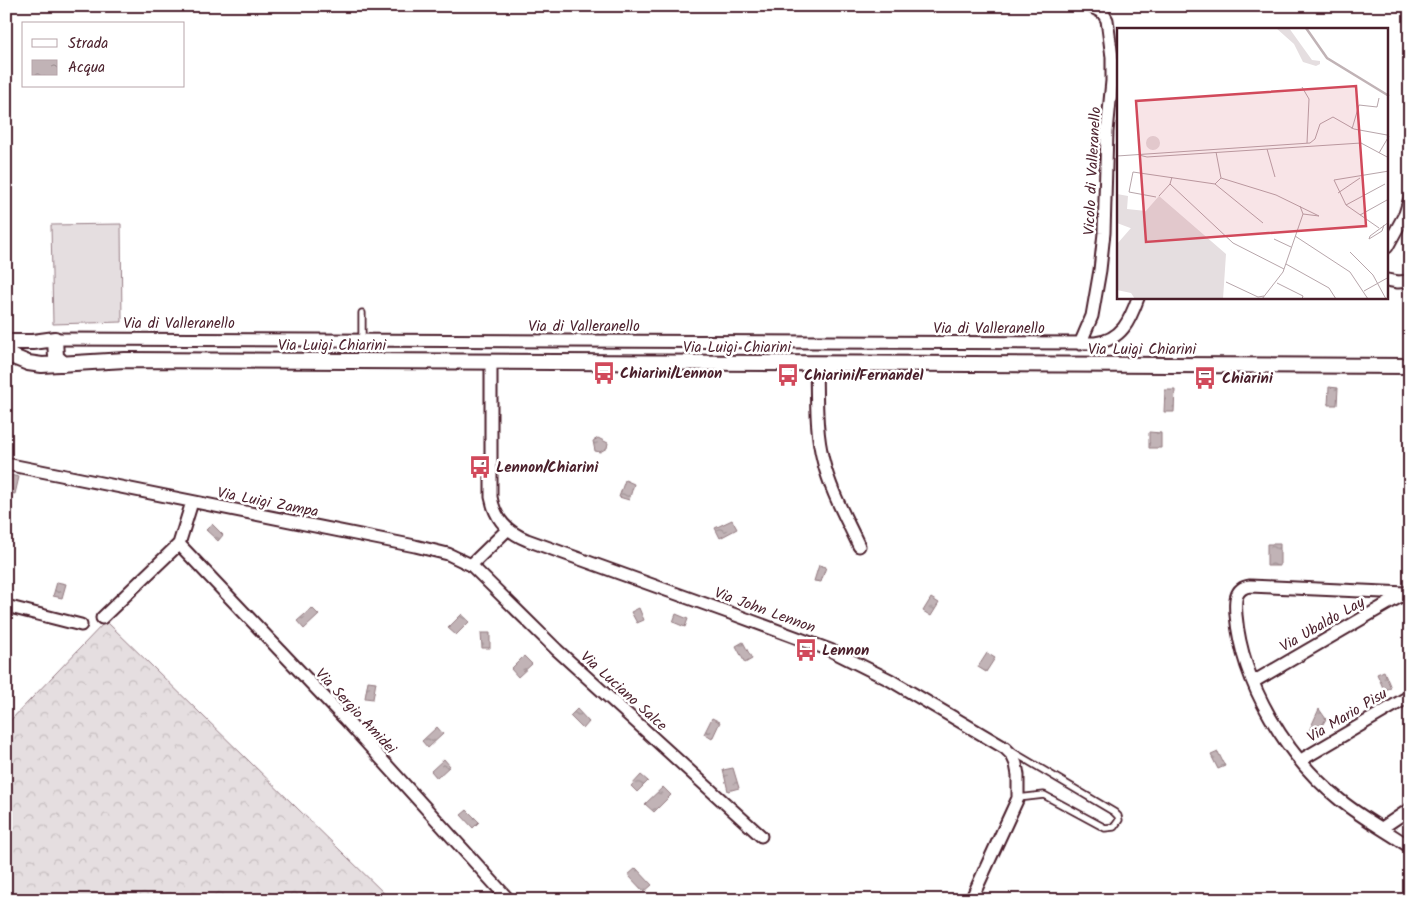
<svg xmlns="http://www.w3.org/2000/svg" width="1416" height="906" viewBox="0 0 1416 906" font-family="Kalam,sans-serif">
	<defs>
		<pattern id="forest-crowns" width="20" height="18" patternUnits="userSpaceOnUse" patternTransform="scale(1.25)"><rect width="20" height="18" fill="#e5dee0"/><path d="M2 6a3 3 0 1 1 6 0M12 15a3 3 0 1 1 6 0" fill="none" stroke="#c6bec0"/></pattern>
		<pattern id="water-ripples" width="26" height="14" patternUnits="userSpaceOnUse" patternTransform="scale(1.25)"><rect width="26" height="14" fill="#c1b3b6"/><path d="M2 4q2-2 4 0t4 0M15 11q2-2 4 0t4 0" fill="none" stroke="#9f9194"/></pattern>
	</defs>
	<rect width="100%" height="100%" fill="#fff"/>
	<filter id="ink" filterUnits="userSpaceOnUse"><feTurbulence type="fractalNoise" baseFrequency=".02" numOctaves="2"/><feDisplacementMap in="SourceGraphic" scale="10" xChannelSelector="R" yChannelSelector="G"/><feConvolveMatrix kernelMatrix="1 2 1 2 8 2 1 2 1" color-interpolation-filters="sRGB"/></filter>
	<g filter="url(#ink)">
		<path fill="url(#forest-crowns)" stroke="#987e86" d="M106,621L391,900H6V725Z"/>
		<path fill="#e5dee0" stroke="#987e86" d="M121,224L122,322L53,324L51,225Z"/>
		<path fill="url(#water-ripples)" stroke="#91787e" d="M1329,387L1338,388L1337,405H1328Z
			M1165,390H1175L1174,412H1164Z
			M1149,432L1161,433V448H1149Z
			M598,438L608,443L607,448L600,452L595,451L593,441Z
			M10,475L19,477L15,494L6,492Z
			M625,480L634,484L629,500L619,497Z
			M732,520L737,529L720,538L715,528Z
			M212,524L223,535L218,541L206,530Z
			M1267,544H1280V566H1267Z
			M819,565L826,567L821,582L814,581Z
			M57,582L66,584L62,598L53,596Z
			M931,598L939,603L931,616L923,611Z
			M312,608L319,615L304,629L297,621Z
			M639,608L644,620L637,623L631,612Z
			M462,614L469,622L456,635L448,628Z
			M676,614L688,619L685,627L673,622Z
			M481,633H490V648H482Z
			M743,642L752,659L745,663L736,646Z
			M987,653L995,658L986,672L978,667Z
			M524,656L532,664L518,677L511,669Z
			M1384,671L1391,688L1384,690L1377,674Z
			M368,681L376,682L373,699L365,698Z
			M577,709L589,722L583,729L570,716Z
			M1319,709L1326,719L1316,735L1309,731Z
			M712,718L720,722L712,739L704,734Z
			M437,727L443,734L428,748L422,741Z
			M1218,752L1225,766L1218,769L1211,755Z
			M444,759L450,766L437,778L431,771Z
			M733,768L739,788L728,791L723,770Z
			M641,775L648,781L637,792L631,786Z
			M663,787L671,795L654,812L645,804Z
			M467,810L479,822L473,828L461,815Z
			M636,868L652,885L644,892L628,875Z"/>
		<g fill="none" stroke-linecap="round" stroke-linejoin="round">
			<defs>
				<path id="service" d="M362,340V313
					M1013,752L1114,812L1118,816L1119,820L1114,827L1105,828L1044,795L1018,798"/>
				<path id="minor" d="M1387,247L1405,214L1410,198
					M1387,280L1398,282L1410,281
					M55,339L1095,343C1122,340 1130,320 1138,298
					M1080,344L1092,316L1100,270L1104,233L1107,132L1112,81V57L1107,20L1103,13L1090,6
					M491,362V497C495,519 507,532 527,540L733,614L830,650L890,680L1005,748L1012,755L1016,764L1018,775V798L971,900
					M816,363C817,395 815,429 823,460C830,490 846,518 859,546
					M6,464L415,546L448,554L471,565L507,530
					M192,502L179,544L345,719L509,900
					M471,565L557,650L761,836
					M1410,591L1406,593L1250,586C1234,588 1235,602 1236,615C1242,684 1287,758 1340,800C1362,818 1387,831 1410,847
					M6,606L81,625
					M102,618L179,544
					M1253,682L1406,593
					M1301,760L1410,696
					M1382,828L1410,809"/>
				<path id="tertiary" d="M6,342H33L55,339L56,357L64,364
					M6,354L28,363L42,365L125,360L1410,366"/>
			</defs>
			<use href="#service" stroke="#4a1f2b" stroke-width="9"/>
			<use href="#minor" stroke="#4a1f2b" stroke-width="15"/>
			<use href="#tertiary" stroke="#4a1f2b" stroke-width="18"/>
			<use href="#service" stroke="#fff" stroke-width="5.5"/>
			<use href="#minor" stroke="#fff" stroke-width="11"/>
			<use href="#tertiary" stroke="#fff" stroke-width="14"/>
		</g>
	</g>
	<defs>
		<symbol id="bus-bare" viewBox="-9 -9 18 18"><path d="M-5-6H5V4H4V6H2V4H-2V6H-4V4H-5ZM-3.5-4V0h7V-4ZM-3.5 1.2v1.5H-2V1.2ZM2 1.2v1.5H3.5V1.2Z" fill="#d1495b" stroke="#fff" stroke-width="2.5" paint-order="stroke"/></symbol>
	</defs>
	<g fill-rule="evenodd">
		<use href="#bus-bare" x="588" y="357" width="32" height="32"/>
		<use href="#bus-bare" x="772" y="359" width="32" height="32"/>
		<use href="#bus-bare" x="1189" y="362" width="32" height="32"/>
		<use href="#bus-bare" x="464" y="451" width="32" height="32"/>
		<use href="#bus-bare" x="790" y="634" width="32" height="32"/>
	</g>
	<g text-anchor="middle" stroke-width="5" stroke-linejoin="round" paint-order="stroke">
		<g font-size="15" fill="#4a1f2b" stroke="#fff">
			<text transform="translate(1092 171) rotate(-87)" y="5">Vicolo di Valleranello</text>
			<text x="179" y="328">Via di Valleranello</text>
			<text x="584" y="331">Via di Valleranello</text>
			<text x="989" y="333">Via di Valleranello</text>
			<text x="332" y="350">Via Luigi Chiarini</text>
			<text x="737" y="352">Via Luigi Chiarini</text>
			<text x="1142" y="354">Via Luigi Chiarini</text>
			<text transform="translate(268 502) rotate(11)" y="5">Via Luigi Zampa</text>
			<text transform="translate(765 610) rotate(20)" y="5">Via John Lennon</text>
			<text transform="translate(1322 624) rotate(-30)" y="5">Via Ubaldo Lay</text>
			<text transform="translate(624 691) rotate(42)" y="5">Via Luciano Salce</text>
			<text transform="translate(356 711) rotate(47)" y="5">Via Sergio Amidei</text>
			<text transform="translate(1347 715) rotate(-31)" y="5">Via Mario Pisu</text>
		</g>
		<g font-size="15" font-weight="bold" fill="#4a1f2b" stroke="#fff" text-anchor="start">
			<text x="620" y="378">Chiarini/Lennon</text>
			<text x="804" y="380">Chiarini/Fernandel</text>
			<text x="1222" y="383">Chiarini</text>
			<text x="496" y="472">Lennon/Chiarini</text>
			<text x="822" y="655">Lennon</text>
		</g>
	</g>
	<g transform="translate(1117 28)">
		<rect width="271" height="271" fill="#fff"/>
		<path d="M159,0H172L195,32L203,33V36L199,38L186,34L177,16ZM42,168L109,226L106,271H18L14,265L0,262V216Z" fill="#e5dee0"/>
		<path d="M29 115a7 7 0 1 1 14 0a7 7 0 1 1-14 0ZM0,166L11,168L10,181L29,183L16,201L0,195Z" fill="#e5dee0"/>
		<path fill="none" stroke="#c1b3b6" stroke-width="2.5" d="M189,0L210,30L272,68"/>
		<path fill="none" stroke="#b7a5aa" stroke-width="1" d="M185,59L192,71L190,115M235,101L242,77L260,79L262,70M150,121L158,149M99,124L104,150L159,167L202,188L186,186M262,125L272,108M22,127L30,129L244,115L272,130M0,128L193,115L198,111L203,96L216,89L237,101L270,107M55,149L53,156L116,215L167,241M98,156L146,195M221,165L243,150M42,168L53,156M39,169L12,164L16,144L98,156L104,150M229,177L268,156M243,187L270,172M267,197L265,203L252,211L253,208L272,194M262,200L229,177L217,152L272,143M178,208L233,244L251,271M157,211L174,219M233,224L256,247L269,271M169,236L212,260L219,271M109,254L141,269L147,268M160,255L186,268L185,271M247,263L272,249M145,271L166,244L186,186L183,178"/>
		<path fill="#d1495b" fill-opacity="0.15" stroke="#d1495b" stroke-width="2.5" d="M239,58L249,198L29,214L19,73Z"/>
		<rect width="271" height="271" fill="none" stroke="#4a1f2b" stroke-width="2.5"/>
	</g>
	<rect width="1416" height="906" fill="none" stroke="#fff" stroke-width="25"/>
	<rect x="12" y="12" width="1391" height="881" fill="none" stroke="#4a1f2b" stroke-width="2" filter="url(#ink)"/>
	<rect x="22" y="22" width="162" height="65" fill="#ffffff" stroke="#b7a5aa"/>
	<rect x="32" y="39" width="25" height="8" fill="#ffffff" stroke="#b7a5aa"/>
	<text x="68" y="48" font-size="15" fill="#4a1f2b">Strada</text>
	<rect x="32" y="60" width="25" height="15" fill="url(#water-ripples)" stroke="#b7a5aa"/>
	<text x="68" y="72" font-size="15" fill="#4a1f2b">Acqua</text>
</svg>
